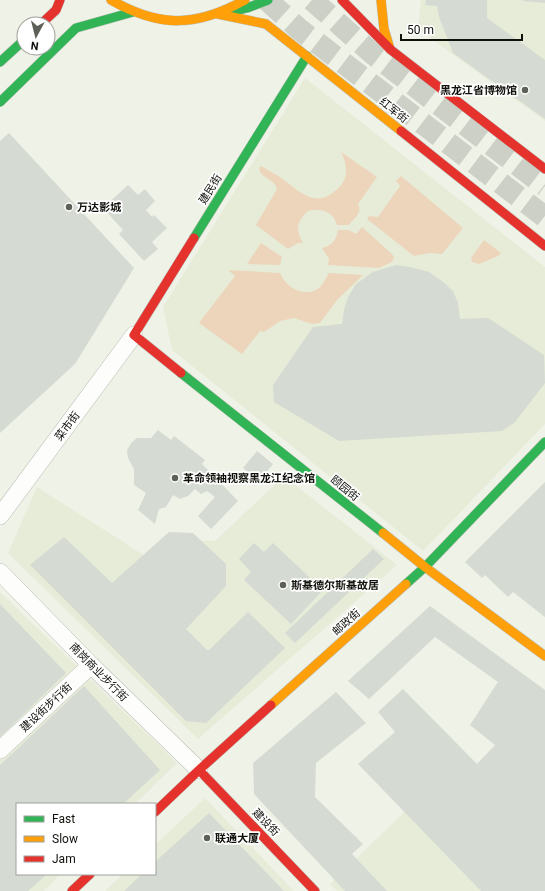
<svg xmlns="http://www.w3.org/2000/svg" width="545" height="891" viewBox="0 0 545 891" font-family="Roboto,'Noto Sans SC',sans-serif">
	<rect width="100%" height="100%" fill="#eff2e7"/>
	<path fill="#e6ecd8" d="M421,0H545V121L418,29Z
		M305,78L545,267V424L423,551L172,350L163,307Z
		M284,476L397,565L198,739L8,553L37,487L150,559L171,540L215,541Z
		M0,592L177,763L135,804H17V874H61L44,891H0Z
		M423,794L545,891H337L330,884Z
		M205,798L294,891H105L123,874H155V845Z"/>
	<path fill="#ecd5bb" d="M341,152L377,177L358,204C363,213 354,218 349,225H337C334,212 320,207 308,211C297,221 295,229 303,243H298L288,249L256,225L277,189C275,179 261,179 259,168L261,166C269,171 278,175 285,181C299,191 313,206 331,194C335,191 339,188 342,184C349,174 346,162 341,152Z
		M401,176L463,228L442,254L430,253L414,256L367,219L369,216L378,217L400,186L396,181Z
		M362,227L392,254L394,257L392,262L379,268L328,265L329,259L322,248C332,246 337,239 338,230H349L356,234Z
		M484,240L501,253L498,256L479,264L472,262L471,258Z
		M261,243L282,257L280,265L247,264Z
		M228,270L280,273C285,286 301,297 316,290C322,287 326,278 329,273L363,275L337,300L320,323L312,324L294,318L280,321L264,332L260,331L242,354L199,323L235,276Z"/>
	<path fill="#d5dad2" d="M426,0H487V18L545,60V119L453,53L439,17L437,6L425,5Z
		M523,0H545V3L523,1Z
		M9,133L134,268L75,364L0,433V141Z
		M128,185L138,195L145,189L155,201L146,210L152,217L154,215L167,228L152,242L158,249L144,261L119,234L123,230L103,208Z
		M396,265L410,267L429,272L443,282L453,291L458,303L460,319L488,318L544,355L545,383L515,422L502,431L339,441L274,402L273,385L313,327L342,324L344,310L348,297L356,284L373,272Z
		M158,430L171,440L174,436L205,460L202,464L238,501L211,529L198,516L215,497L207,491L201,494L195,489L188,496L180,499L173,495L166,507L159,509L155,524L138,510L146,493L134,485V469L128,458L127,450L132,442L137,438H151Z
		M257,451L273,464L259,481L243,468Z
		M545,482V617L513,592L508,597L485,575L482,578L465,562Z
		M169,532L193,533L226,564V586L186,629L208,651L248,612L285,648L206,723L186,721L30,565L64,537L112,583Z
		M254,543L264,552L273,543L323,590L291,624L244,580L251,572L239,559Z
		M373,549L384,559L295,643L285,633Z
		M0,604L66,673L0,737Z
		M430,606L545,690V891H481L358,764L395,732L378,712L403,689L477,764L495,745L470,725L498,682L435,637L369,699L348,681Z
		M84,686L160,770L123,804H17V874H47L28,891H0V765Z
		M336,692L366,723L316,763L315,797L363,844L352,854L387,891H345L254,794L253,763Z
		M209,813L284,891H124L142,874H155V862Z"/>
	<g fill="none" stroke-linecap="round" stroke-linejoin="round">
		<path stroke="#cdd0c6" stroke-width="22" stroke-dasharray="22 11" stroke-linecap="butt" d="M267,0L299,29L545,217
			M312,0L373,54L545,186"/>
		<defs>
			<path id="street" d="M0,516L134,335
				M0,572L91,665L199,770
				M0,750L91,665"/>
			<path id="fast" d="M231,12L247,8L268,0
				M0,62L24,40
				M0,102L76,28L133,12
				M194,238L307,56
				M181,373L383,533
				M406,584L425,567L545,442"/>
			<path id="slow" d="M111,0C160,28 196,27 245,0
				M381,0L384,29L390,49
				M218,14L266,24L401,131
				M383,533L425,567L545,656
				M271,705L406,584"/>
			<path id="jam" d="M342,0L391,50L545,169
				M41,24L56,10L60,0
				M401,131L545,246
				M181,373L134,335L194,238
				M199,770L315,891
				M155,812L199,770L271,705
				M72,891L90,874"/>
		</defs>
		<use href="#street" stroke="#bbbeb6" stroke-width="18"/>
		<use href="#fast" stroke="#bbbeb6" stroke-width="10"/>
		<use href="#slow" stroke="#bbbeb6" stroke-width="10"/>
		<use href="#jam" stroke="#bbbeb6" stroke-width="10"/>
		<use href="#street" stroke="#fdfdfb" stroke-width="17"/>
		<use href="#fast" stroke="#30b455" stroke-width="9"/>
		<use href="#slow" stroke="#ff9f0a" stroke-width="9"/>
		<use href="#jam" stroke="#e5322d" stroke-width="9"/>
	</g>
	<g fill="#5d6057" stroke="#fff" stroke-width="1.5">
		<circle cx="525" cy="90" r="4"/>
		<circle cx="69" cy="207" r="4"/>
		<circle cx="175" cy="478" r="4"/>
		<circle cx="283" cy="585" r="4"/>
		<circle cx="207" cy="838" r="4"/>
	</g>
	<g text-anchor="middle" stroke-width="3.5" stroke-linejoin="round" paint-order="stroke">
		<g font-size="11" font-weight="bold" fill="#0f110a" stroke="#fff" text-anchor="start">
			<text x="517" y="94" text-anchor="end">黑龙江省博物馆</text>
			<text x="77" y="211">万达影城</text>
			<text x="183" y="482">革命领袖视察黑龙江纪念馆</text>
			<text x="291" y="589">斯基德尔斯基故居</text>
			<text x="215" y="842">联通大厦</text>
		</g>
		<g font-size="11" fill="#0f110a" stroke="#fff">
			<text transform="translate(394 110) rotate(39)" y="4">红军街</text>
			<text transform="translate(210 189) rotate(-58)" y="4">建民街</text>
			<text transform="translate(67 426) rotate(-53)" y="4">菜市街</text>
			<text transform="translate(345 488) rotate(39)" y="4">颐园街</text>
			<text transform="translate(346 622) rotate(-42)" y="4">邮政街</text>
			<text transform="translate(99 672) rotate(45)" y="4">南岗商业步行街</text>
			<text transform="translate(46 707) rotate(-43)" y="4">建设街步行街</text>
			<text transform="translate(266 822) rotate(46)" y="4">建设街</text>
		</g>
	</g>
	<rect x="16" y="803" width="140" height="72" fill="#ffffff" stroke="#9fa09d"/>
	<rect x="24" y="816" width="20" height="6" fill="#30b455" stroke="#9fa09d"/>
	<text x="52" y="823" font-size="12" fill="#0f110a">Fast</text>
	<rect x="24" y="836" width="20" height="6" fill="#ff9f0a" stroke="#9fa09d"/>
	<text x="52" y="843" font-size="12" fill="#0f110a">Slow</text>
	<rect x="24" y="856" width="20" height="6" fill="#e5322d" stroke="#9fa09d"/>
	<text x="52" y="863" font-size="12" fill="#0f110a">Jam</text>
	<g transform="translate(36 36) rotate(187)"><circle r="19" fill="#ffffff" stroke="#9fa09d"/>
	<path d="M0-3L7 15L0 10L-7 15Z" fill="#5d6057"/>
	<text y="-6" font-size="11" font-weight="bold" text-anchor="middle" fill="#0f110a">N</text>
	</g>
	<path d="M401 34v6h121v-6" fill="none" stroke="#0f110a" stroke-width="2"/>
	<text x="407" y="34" font-size="12" fill="#0f110a" stroke="#ffffff" stroke-width="3" paint-order="stroke">50 m</text>
</svg>
